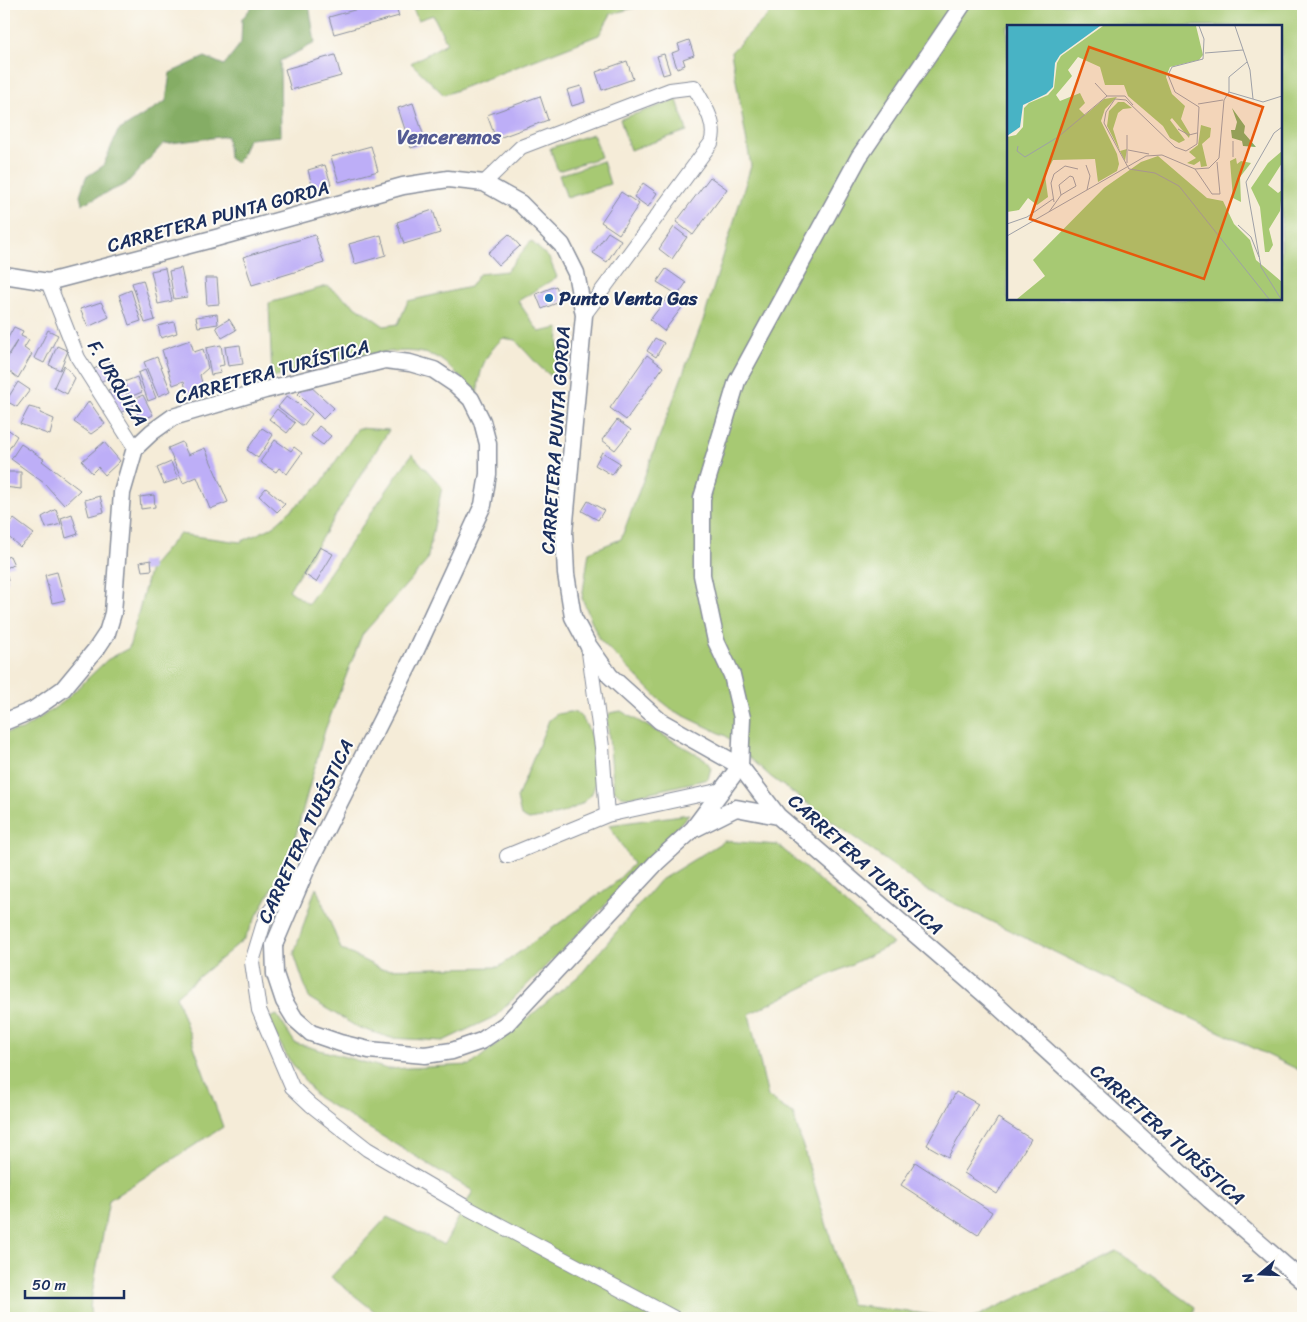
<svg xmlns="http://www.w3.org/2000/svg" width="1307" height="1322" viewBox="0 0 1307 1322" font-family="Sriracha,sans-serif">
	<rect width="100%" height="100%" fill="#fdfcf7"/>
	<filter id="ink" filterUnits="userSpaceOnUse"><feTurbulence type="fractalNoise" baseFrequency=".02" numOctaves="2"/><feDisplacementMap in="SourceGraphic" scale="10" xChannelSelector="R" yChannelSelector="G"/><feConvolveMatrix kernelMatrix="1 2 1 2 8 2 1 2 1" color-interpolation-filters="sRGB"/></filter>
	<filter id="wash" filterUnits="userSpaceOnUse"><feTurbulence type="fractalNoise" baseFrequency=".0096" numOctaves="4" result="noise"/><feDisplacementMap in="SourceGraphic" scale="20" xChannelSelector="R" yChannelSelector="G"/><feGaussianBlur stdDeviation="1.12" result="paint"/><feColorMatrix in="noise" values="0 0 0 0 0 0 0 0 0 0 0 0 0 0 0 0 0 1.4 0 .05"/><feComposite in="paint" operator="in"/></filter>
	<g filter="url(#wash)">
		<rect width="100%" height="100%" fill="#f5ecd8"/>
		<path fill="#a7c973" stroke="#617c68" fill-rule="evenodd" d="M411,4H649L611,14L599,35L444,95L411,63L447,43L433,15L418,20Z
			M779,4H1303V1072L928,891L771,777L726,736L674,711L659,699L599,639L582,598L589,552L621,539L705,315L751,166L731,52ZM1008,26H1281V299H1008Z
			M677,100L687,131L630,150L620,119Z
			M593,134L601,157L558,171L550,148Z
			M603,161L610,184L567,198L559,175Z
			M531,241L549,258L557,277L518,301L539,332L559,328L557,381L540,367L515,340L503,338C483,357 481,367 477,394C466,384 447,361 434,356C394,340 314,368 272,378L269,303L327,286L384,326L398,324L408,301L470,287L479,274L507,271Z
			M358,428L389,430L289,590L308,604L412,454L442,487L427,561L362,635L325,730L290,856L244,939L176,996L223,1127L109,1200L90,1306L91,1318H4V733L22,730L62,703L107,660L129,648L150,568L179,534L240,542L271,528L320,485Z
			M621,711L705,759L711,768L708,779L629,797L621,796L614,790L607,718L610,713Z
			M569,712C573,712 576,713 579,715C594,728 603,780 590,796C576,812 549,817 529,820L521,816L517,798L549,720L557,714Z
			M689,814L585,927L496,1016L443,1041L391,1038L357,1027L309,998L294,954L316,887L341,949L381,969L499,967L616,882L633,864L609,825Z
			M724,841L778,845L893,944L749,1014L768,1097L793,1114L851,1305L960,1318H383L331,1277L387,1217L444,1245L473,1191L317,1097L288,1058L267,1019L277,1015L295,1043L388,1069L471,1065L581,974L659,881Z
			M1117,1251L1195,1307L1192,1318H973Z"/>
		<path fill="#85ad65" stroke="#506e62" d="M254,4H309L315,43L280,61L281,136L248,139L241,157L236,163L229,158L227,136L163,144L126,184L82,204L80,195L86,177L103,166L118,131L166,101L170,73L205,57L224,65L241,43L242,19Z"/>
		<g id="blocks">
			<path fill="#bdaef7" d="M376,4H395L399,16L334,34L329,17Z
				M689,40L694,55L683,59L685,65L677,68L672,53L680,50L678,44Z
				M664,54L670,73L663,75L657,56Z
				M335,55L341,76L291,90L285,69Z
				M627,61L633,79L602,90L596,72Z
				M581,86L585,102L572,106L567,90Z
				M540,96L548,120L496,139L487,115Z
				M413,103L426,143L411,148L398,108Z
				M371,146L378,171L339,182L331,157Z
				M325,165L331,184L313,189L308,170Z
				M710,177L727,189L693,235L676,222Z
				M643,183L657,193L648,207L634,197Z
				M621,192L639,204L619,234L601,222Z
				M433,210L440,233L404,244L397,222Z
				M674,227L687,237L672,259L659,249Z
				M608,232L621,240L607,262L593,253Z
				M509,234L520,246L499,265L488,253Z
				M315,235L324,263L252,285L243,257Z
				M381,235L386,255L355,264L349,244Z
				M165,268L172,301L158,304L151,271Z
				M181,268L187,297L174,299L169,271Z
				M666,269L686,283L678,295L657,282Z
				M205,278H217L219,304L207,305Z
				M143,280L155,320L145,323L132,283Z
				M556,286L562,301L542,309L536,294Z
				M131,290L141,321L129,325L119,295Z
				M670,294L684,305L664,331L650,320Z
				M101,302L109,317L88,327L80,309Z
				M217,314L218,324L198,327L196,317Z
				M229,319L236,330L222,338L216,327Z
				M174,322L177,333L161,338L158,326Z
				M14,327L23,331L21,336L29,340L24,348L32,354L18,378L9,371L7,374L4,372V364L17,341L5,359L4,345Z
				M48,330L58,335L44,363L34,358Z
				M655,338L664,343L656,357L647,351Z
				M190,340L194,352L203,349L208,368L200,375L204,391L187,396L184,381L173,385L162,350Z
				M221,345L224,365L219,366L221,373L211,375L206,348Z
				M240,345L243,364L228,366L225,347Z
				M57,346L68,351L60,370L49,365Z
				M647,355L663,367L626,420L610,408Z
				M157,357L171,391L158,396L144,362Z
				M109,361L116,374L100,382L94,369Z
				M64,365L75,378L67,394L54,387Z
				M145,370L156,398L148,401L138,373Z
				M137,377L142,392L130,397L124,382Z
				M18,382L30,390L17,407L6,401Z
				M121,384L133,406L120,413L108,390Z
				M308,384L334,408L323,419L298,394Z
				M143,395L153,415L141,421L131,400Z
				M287,396L312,414L303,426L278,407Z
				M89,401L105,424L91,434L74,422Z
				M29,407L41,410L40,413L54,419L50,435L20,424Z
				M277,409L295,423L287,433L269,419Z
				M617,420L631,430L615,450L602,440Z
				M319,426L331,436L323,445L311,436Z
				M6,428L17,436L4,457V431Z
				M262,428L273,435L258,458L247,450Z
				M275,440L291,451L294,447L302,453L287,474L279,468L276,472L260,462Z
				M104,442L120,461L105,475L98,467L92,473L82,461Z
				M182,442L188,455L205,448L228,502L210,509L197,477L183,483L168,448Z
				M21,444L44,459L42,461L80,490L64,505L44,483L11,459Z
				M602,452L620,463L612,475L595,465Z
				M171,462L178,479L164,484L157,468Z
				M4,472H21V489L4,487Z
				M266,488L285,504L277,512L259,496Z
				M154,495L155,507L141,509L140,497Z
				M100,496L104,512L89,516L85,500Z
				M588,501L604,510L598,520L582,511Z
				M56,509L61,524L46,528L42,517Z
				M72,514L78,534L66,538L61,518Z
				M14,519L34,534L20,547L4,533Z
				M320,547L333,554L316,582L304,574Z
				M10,556L14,565L5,568L8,581L4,582V558Z
				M151,560L152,570L142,571L140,562Z
				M57,572L65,600L52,603L45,575Z
				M956,1092L978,1104L948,1157L927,1145Z
				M998,1118L1031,1139L997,1194L964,1173Z
				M915,1162L992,1212L978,1235L901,1185Z"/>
		</g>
	</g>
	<g filter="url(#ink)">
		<use href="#blocks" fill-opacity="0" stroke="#888e9b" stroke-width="1"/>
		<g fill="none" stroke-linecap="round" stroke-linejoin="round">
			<defs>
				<path id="minor" d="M484,183L521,147L670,90L694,87C703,103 718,124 711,143L584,315
					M48,282L78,358L135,448
					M588,645L602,747L607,815
					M507,856L607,815L722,790
					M301,873L266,916L252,962L259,1010L292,1087L311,1105L367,1149L464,1206L674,1318"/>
				<path id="major" d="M4,275L48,282L216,238L403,186L448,179L484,183L520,203L562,245L576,273L584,315L564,533L566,574L573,617L588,645L610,676L660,721L740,766L778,816L990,999L1210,1200L1303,1281
					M4,722L33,710L63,689L97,648L107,633L113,613L122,493L135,448L152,432L173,417L265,390L385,360L410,363L434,370L455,384L471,399L482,421L488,444V474L483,505L411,661L309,863L274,945L275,974L284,1001L295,1019L311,1033L340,1043L369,1050L425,1055L452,1051L481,1041L506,1024L657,862L693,829L740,766
					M740,766L742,718L732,675L716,641L702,575V498L737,381L859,157L963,4
					M696,828L736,808L778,816"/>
			</defs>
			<use href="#minor" stroke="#888e9b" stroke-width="16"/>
			<use href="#major" stroke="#888e9b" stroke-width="19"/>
			<use href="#minor" stroke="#fff" stroke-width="14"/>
			<use href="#major" stroke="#fff" stroke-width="16"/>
		</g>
	</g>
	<circle fill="#1f6fb2" stroke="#fdfcf7" stroke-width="2" cx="549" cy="298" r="5"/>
	<g text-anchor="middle" stroke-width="4" stroke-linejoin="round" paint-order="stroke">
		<g font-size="19" fill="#1b2f5e" stroke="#fdfcf7">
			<text transform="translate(218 216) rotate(-15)" y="7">CARRETERA PUNTA GORDA</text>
			<text transform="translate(272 371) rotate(-15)" y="7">CARRETERA TURÍSTICA</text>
			<text transform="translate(118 383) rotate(59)" y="7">F. URQUIZA</text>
			<text transform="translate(555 440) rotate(-86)" y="7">CARRETERA PUNTA GORDA</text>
			<text transform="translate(305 831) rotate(-65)" y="7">CARRETERA TURÍSTICA</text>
			<text transform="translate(866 864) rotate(42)" y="7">CARRETERA TURÍSTICA</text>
			<text transform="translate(1168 1134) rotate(42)" y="7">CARRETERA TURÍSTICA</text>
		</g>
		<g font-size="19" font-weight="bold" fill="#1b2f5e" stroke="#fdfcf7" text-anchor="start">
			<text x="559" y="305">Punto Venta Gas</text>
		</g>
		<g font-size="20" font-weight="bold" fill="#545b94" stroke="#fdfcf7">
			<text x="449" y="144">Venceremos</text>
		</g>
	</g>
	<g transform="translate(1007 25)">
		<rect width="275" height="275" fill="#f5ecd8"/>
		<path d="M96,1H189L196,30L192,35L163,42L159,52L165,69L178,81L174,94L183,109L182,113L165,93L163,95L178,115L172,118L163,113L156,101L121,71L117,60H98L93,42L71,32L61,45L65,51L49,70L53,76L73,68L78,78L72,84L78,90L97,74L110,72L98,84L94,96L110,129L112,139L110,146L91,157L88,134L46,135L38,150L41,172L30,180L21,173L12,185L0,187V112L9,110L16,102L17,83L22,78L41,70L47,63L50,38L54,31ZM111,77H117L125,83L116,84L111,88L106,104L113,126L120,124L118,136L100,101L102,86ZM194,100L204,103L203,112L195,119L200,141L194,142L193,136L187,140L180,138L189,133L182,127L191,120ZM275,126V138L261,160L271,168L275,165L273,186L262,204L266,220L262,227H258L253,182L244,163L261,138ZM151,131L200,173L216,176L227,199L243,215L249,235L275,257V274H10L38,251L26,235L97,163L134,137ZM229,133L230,139L234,136L244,138L233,152L234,177L226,173L223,136Z" fill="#a7c973"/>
		<path d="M225,83L238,101L237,108L249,122L236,121L235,116L225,113L224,105H228L230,97Z" fill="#85ad65"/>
		<path d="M0,1H93L53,30L48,38L46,62L39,69L16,80L13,102L0,111Z" fill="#48b3c5"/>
		<path fill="none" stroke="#9ea0a7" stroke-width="1" d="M228,1L243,45L246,74M198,28L236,25M88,58L100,71M222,67V52L240,37M191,79L216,75M171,104L182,110L190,108M11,121L10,126L18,132L51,112L100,71H118L126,80M121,125L142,129M226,132V116M120,138V110M79,140L83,151L80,165M122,144L97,98L99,87L108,74L119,75L168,122L179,126L190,119L192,82L168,67L161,50L165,42L196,34L197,14L192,1M122,144L148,148L172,161L262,274M188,144L205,169H213L210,137M47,177L44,158L47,149L58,141L71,144M42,187L54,170L52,160L63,151L66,152L69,161L54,170M0,199L20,192L46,174M231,200L244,212L252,232M0,211L139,131L155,130L188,144L202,143L212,133L217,75L222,67L256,77L275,71M274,274L254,242L239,157L267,108L275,102"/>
		<path fill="#e8590c" fill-opacity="0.15" stroke="#e8590c" stroke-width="2.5" d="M82,22L256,82L197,254L23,194Z"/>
		<rect width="275" height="275" fill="none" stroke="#1b2f5e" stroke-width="2.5"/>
	</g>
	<rect width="1307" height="1322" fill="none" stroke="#fdfcf7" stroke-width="20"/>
	<g transform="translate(1260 1274) rotate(251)" stroke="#fdfcf7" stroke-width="4" paint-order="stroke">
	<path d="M0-4L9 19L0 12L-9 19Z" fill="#1b2f5e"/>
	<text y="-8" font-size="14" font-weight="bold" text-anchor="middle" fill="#1b2f5e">N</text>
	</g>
	<path d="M25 1290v8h99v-8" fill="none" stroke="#1b2f5e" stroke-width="2.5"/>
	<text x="32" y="1290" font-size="15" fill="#1b2f5e" stroke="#fdfcf7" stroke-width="4" paint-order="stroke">50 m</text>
</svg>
